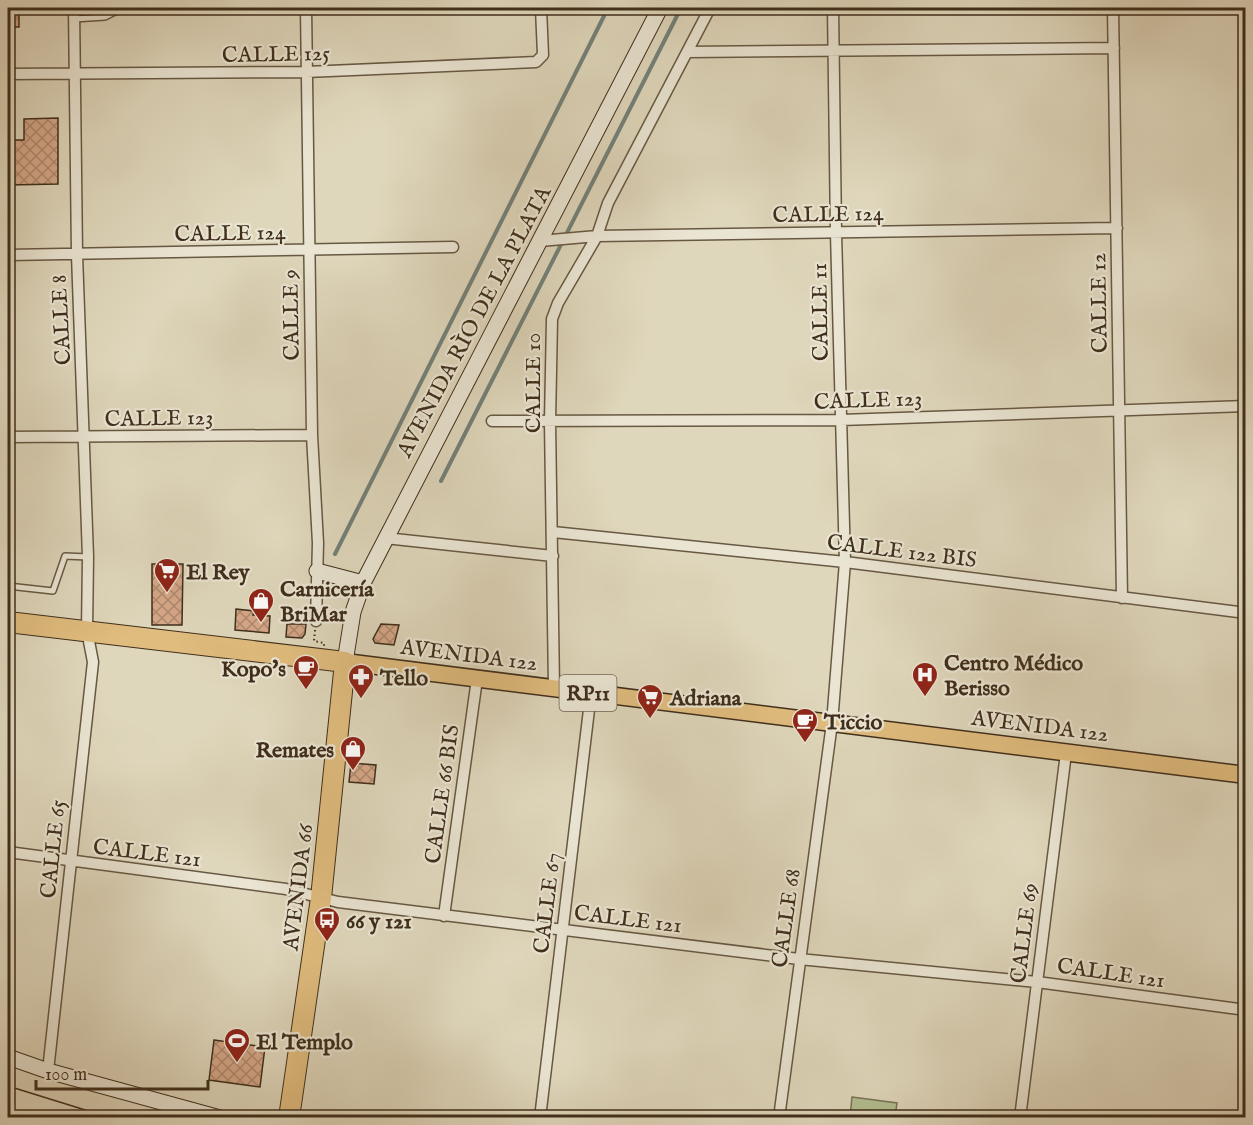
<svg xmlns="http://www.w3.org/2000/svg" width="1253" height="1125" viewBox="0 0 1253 1125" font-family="'IM FELL English',serif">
	<defs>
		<pattern id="building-cross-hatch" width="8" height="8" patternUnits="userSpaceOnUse" patternTransform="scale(1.5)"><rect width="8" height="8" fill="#d5a788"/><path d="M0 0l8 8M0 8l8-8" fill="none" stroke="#ae886e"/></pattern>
	</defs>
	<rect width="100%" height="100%" fill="#dfd7bc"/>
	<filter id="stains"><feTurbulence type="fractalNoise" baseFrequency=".00333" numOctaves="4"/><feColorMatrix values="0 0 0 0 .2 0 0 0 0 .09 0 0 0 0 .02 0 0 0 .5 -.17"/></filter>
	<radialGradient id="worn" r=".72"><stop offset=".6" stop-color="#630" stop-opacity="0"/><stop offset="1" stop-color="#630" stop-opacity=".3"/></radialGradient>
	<path fill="#b2be90" stroke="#787656" stroke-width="1.5" d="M852,1097L897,1103L895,1117H850Z"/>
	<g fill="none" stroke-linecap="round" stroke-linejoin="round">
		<path stroke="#738179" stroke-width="4" d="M441,481L681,8
			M335,554L608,8"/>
	</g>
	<path fill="url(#building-cross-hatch)" stroke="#3f2e1b" stroke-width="1.5" d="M8,8H19V27H8Z
		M58,118V184L8,185V140H24V119Z
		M152,564H183L182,625H152Z
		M236,609L254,611L253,615L270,616L269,633L235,630Z
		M287,624H306L305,634L302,638L286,637Z
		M381,624L399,625L394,645L375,643L373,639Z
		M351,763L376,765L374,784L349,782Z
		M214,1040L265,1047L260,1087L209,1080Z"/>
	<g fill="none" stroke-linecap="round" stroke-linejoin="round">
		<defs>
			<path id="lane" d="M74,19L105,17L115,12L118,8
				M8,586L53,591L65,556L88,557"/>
			<path id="street" d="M306,8L312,435L318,543L316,621
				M1113,8L1122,598
				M687,52L1114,48
				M8,74L306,72L536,62L543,55L541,8
				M540,241L597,236L1117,228
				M8,255L453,247
				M492,421L841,420L1246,406
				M8,437L312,435
				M553,532L845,562L1246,613
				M385,538L553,556
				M554,688L550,422L552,319L558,303L597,236L608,203L710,8
				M8,852L286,889L338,902L799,959L1037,982L1246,1010
				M444,916L477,679
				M48,1071L93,662L87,631L88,557L77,255L74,8
				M540,1118L591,693
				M779,1118L832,723L845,562L836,233L833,8
				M1020,1118L1066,753"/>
			<path id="secondary" d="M317,571L363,583
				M345,662L353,612L363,583L660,8
				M8,1057L48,1071L220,1118"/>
			<path id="primary" d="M345,662L1246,775"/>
			<path id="highway" d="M8,622L345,662L321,898L289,1118"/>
		</defs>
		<use href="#lane" stroke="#675843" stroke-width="8"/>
		<use href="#street" stroke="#675843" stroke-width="13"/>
		<use href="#secondary" stroke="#3f2e1b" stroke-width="17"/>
		<use href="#primary" stroke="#3f2e1b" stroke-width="19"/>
		<use href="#highway" stroke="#3f2e1b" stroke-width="22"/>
		<path stroke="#3f2e1b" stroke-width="2" stroke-dasharray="1.5 3" stroke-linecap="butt" d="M315,630L314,641L324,643V646"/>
		<use href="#lane" stroke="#eae5d3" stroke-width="5"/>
		<use href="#street" stroke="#eae5d3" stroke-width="10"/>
		<use href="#secondary" stroke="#eae5d3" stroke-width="15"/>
		<use href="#primary" stroke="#e0bc7e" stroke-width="16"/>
		<use href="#highway" stroke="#e0bc7e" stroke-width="20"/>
		<path stroke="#3f2e1b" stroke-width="1.5" d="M8,1086L111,1118"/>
	</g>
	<defs>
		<symbol id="supermarket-pin" viewBox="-11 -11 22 30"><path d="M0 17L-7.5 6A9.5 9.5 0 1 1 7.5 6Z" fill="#8f2418" stroke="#eae5d3"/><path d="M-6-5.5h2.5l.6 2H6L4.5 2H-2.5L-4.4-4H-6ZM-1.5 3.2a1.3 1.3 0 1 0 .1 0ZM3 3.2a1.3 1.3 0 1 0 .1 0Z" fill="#fff"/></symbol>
		<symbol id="shop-pin" viewBox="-11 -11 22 30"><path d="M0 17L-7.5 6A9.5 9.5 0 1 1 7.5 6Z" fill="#8f2418" stroke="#eae5d3"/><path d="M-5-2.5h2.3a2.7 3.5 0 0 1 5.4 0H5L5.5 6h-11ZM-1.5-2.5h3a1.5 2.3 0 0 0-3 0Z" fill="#fff"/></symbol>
		<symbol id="cafe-pin" viewBox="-11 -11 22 30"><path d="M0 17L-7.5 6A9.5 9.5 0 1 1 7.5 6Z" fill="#8f2418" stroke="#eae5d3"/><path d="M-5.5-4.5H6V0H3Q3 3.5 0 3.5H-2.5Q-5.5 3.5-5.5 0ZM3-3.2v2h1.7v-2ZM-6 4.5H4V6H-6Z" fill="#fff"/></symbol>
		<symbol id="hospital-pin" viewBox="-11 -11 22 30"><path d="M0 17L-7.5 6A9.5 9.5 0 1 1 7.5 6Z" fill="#8f2418" stroke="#eae5d3"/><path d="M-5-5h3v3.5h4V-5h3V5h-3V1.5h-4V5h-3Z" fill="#fff"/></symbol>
		<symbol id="pharmacy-pin" viewBox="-11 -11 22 30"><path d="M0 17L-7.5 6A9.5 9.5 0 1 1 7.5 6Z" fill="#8f2418" stroke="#eae5d3"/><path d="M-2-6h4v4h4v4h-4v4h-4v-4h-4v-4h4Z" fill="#fff"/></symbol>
		<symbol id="bus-pin" viewBox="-11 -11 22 30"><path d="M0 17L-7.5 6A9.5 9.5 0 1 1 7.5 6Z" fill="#8f2418" stroke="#eae5d3"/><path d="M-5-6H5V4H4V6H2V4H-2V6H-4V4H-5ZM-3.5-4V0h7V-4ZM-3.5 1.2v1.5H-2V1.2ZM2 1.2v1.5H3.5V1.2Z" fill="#fff"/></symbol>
		<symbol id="stadium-pin" viewBox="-11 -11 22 30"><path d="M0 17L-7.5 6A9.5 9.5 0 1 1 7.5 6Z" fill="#8f2418" stroke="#eae5d3"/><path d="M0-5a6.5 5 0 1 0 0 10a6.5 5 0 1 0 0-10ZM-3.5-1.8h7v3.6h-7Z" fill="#fff"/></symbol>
	</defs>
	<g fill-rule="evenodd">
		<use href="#supermarket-pin" x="152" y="556" width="30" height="40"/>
		<use href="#shop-pin" x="246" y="586" width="30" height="40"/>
		<use href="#cafe-pin" x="291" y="653" width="30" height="40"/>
		<use href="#hospital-pin" x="910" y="660" width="30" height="40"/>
		<use href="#pharmacy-pin" x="346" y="662" width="30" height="40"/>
		<use href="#supermarket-pin" x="635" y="682" width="30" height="40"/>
		<use href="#cafe-pin" x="790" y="706" width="30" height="40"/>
		<use href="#shop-pin" x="338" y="734" width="30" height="40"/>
		<use href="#bus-pin" x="312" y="905" width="30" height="40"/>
		<use href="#stadium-pin" x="222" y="1026" width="30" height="40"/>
	</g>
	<g text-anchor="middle" stroke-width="4.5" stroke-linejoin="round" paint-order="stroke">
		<rect fill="#eae5d3" stroke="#726552" stroke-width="1.5" x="559.5" y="675" width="57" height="36" rx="4.5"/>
		<g font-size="21" font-weight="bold" fill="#3f2e1b">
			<text x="588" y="700">RP11</text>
		</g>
		<g font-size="22" fill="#3f2e1b" stroke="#eae5d3">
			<text transform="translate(276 53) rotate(-1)" y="8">CALLE 125</text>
			<text transform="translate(828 213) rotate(-1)" y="8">CALLE 124</text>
			<text transform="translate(230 232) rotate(-1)" y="8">CALLE 124</text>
			<text transform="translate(1098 303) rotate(-91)" y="8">CALLE 12</text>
			<text transform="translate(819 312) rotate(-91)" y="8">CALLE 11</text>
			<text transform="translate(290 315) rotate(-91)" y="8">CALLE 9</text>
			<text transform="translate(60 320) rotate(-93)" y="8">CALLE 8</text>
			<text transform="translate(473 321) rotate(-62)" y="8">AVENIDA RÌO DE LA PLATA</text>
			<text transform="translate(532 383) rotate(-90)" y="8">CALLE 10</text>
			<text transform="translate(868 399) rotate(-2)" y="8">CALLE 123</text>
			<text transform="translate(159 417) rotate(-1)" y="8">CALLE 123</text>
			<text transform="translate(902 550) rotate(7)" y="8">CALLE 122 BIS</text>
			<text transform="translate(469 654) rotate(7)" y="8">AVENIDA 122</text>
			<text transform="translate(1040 725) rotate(7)" y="8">AVENIDA 122</text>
			<text transform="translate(441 794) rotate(-82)" y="8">CALLE 66 BIS</text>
			<text transform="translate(52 849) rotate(-84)" y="8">CALLE 65</text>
			<text transform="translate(147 852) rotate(7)" y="8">CALLE 121</text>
			<text transform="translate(297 887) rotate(-83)" y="8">AVENIDA 66</text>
			<text transform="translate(546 903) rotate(-83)" y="8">CALLE 67</text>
			<text transform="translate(628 918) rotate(7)" y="8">CALLE 121</text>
			<text transform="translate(785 918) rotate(-82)" y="8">CALLE 68</text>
			<text transform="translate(1023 933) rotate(-83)" y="8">CALLE 69</text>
			<text transform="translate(1111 972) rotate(8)" y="8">CALLE 121</text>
		</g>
		<g font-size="22" font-weight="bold" fill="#3f2e1b" stroke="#eae5d3" text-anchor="start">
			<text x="186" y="579">El Rey</text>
			<text x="280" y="596">Carnicería<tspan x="280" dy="25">BriMar</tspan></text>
			<text x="944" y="670">Centro Médico<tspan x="944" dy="25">Berisso</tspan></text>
			<text x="286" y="676" text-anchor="end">Kopo's</text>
			<text x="380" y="685">Tello</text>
			<text x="670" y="705">Adriana</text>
			<text x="824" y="729">Ticcio</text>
			<text x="334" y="757" text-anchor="end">Remates</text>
			<text x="346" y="928">66 y 121</text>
			<text x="256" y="1049">El Templo</text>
		</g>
	</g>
	<rect width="1253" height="1125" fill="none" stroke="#dfd7bc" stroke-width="30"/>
	<rect x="9" y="9" width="1235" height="1107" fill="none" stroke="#3f2e1b" stroke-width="3"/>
	<rect x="15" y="15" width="1223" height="1095" fill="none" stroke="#3f2e1b" stroke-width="1.5"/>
	<path d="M36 1080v9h172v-9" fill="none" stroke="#3f2e1b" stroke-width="3"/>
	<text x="45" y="1080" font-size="18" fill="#3f2e1b" stroke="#eae5d3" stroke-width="4.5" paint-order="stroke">100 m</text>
	<rect width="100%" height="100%" filter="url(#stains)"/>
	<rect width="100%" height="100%" fill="url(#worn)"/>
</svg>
